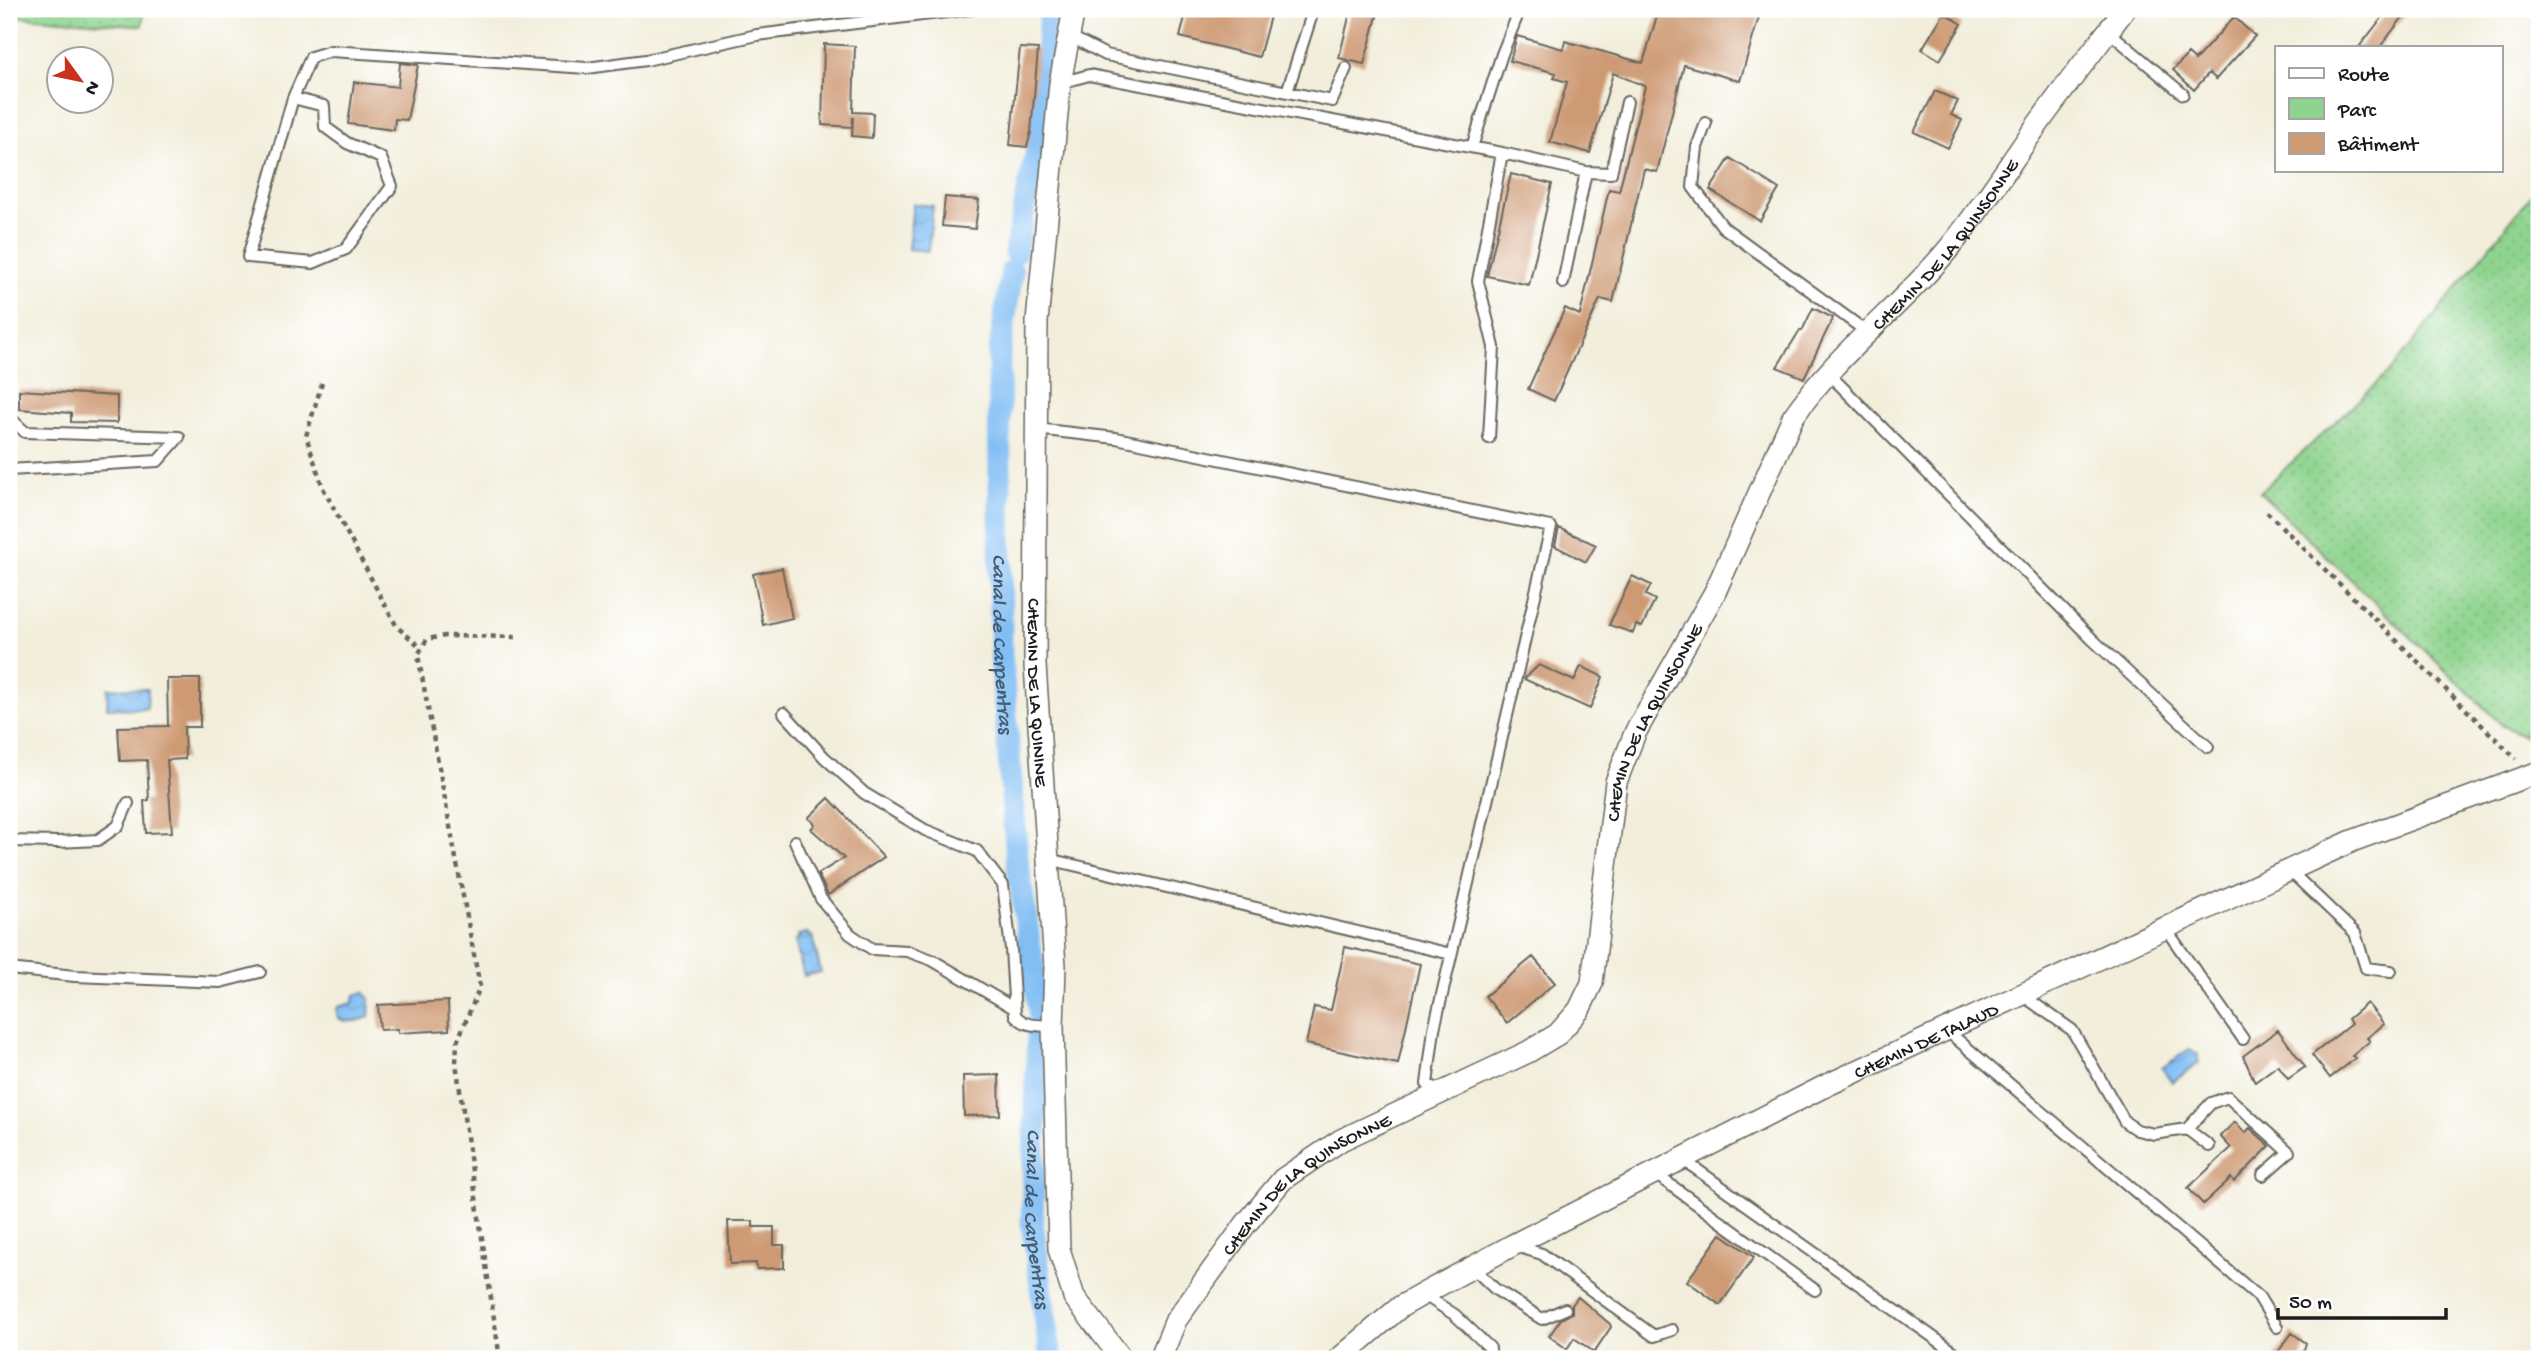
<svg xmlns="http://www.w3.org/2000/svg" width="2548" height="1368" viewBox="0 0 2548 1368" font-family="'Gochi Hand',sans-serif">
	<defs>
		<pattern id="green-dots" width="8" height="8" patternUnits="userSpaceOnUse" patternTransform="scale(1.75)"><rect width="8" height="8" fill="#8fd48e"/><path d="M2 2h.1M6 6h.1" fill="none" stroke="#7bb57a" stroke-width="1.8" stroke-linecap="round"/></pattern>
		<pattern id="water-waves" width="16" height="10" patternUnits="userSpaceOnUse" patternTransform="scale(1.75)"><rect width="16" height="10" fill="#81bef4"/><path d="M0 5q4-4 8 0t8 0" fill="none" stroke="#6fa3d1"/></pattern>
	</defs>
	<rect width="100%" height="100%" fill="#fff"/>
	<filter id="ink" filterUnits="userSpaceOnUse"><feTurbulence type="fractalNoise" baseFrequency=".0143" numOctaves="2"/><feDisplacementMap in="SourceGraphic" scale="14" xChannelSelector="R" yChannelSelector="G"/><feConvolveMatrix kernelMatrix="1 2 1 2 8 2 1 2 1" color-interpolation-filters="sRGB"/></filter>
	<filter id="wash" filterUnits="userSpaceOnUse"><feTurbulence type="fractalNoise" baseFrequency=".00686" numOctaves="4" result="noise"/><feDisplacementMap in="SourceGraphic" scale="28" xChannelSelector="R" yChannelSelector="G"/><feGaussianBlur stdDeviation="1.57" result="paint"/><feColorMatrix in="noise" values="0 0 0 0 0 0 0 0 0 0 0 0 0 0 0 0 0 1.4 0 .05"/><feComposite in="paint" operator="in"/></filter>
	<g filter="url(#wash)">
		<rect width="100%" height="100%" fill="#f2eedb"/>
		<path fill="url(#green-dots)" stroke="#567855" stroke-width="2" d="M9,9H144L142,26L9,16Z
			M2539,185V743L2503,726L2260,492L2391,370Z"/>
		<path fill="url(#water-waves)" stroke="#4e6d88" stroke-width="2" d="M913,204L933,206L928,251L908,249Z
			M108,688L148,689L147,709L107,708Z
			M808,933L809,937L812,936L821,972L804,976L795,940L799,939L798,935Z
			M364,992L370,1000L369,1017C357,1022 331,1026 338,1007L353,1003L355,995Z
			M2190,1049L2198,1054L2199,1063L2172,1082L2162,1068Z"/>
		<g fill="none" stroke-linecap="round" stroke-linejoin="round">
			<g stroke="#81bef4" stroke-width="23">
				<path d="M1015,252L1039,141L1050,15"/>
				<path id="s1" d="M1012,271L999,356L1001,653L1017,859L1040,1015"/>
				<path id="s2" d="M1038,1033L1032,1222L1051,1359"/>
			</g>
		</g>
		<g id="blocks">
			<path fill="#ce9a73" d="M1187,9H1272L1259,57L1180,37Z
				M1351,9H1379L1364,64L1339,58Z
				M1659,9H1730L1759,17L1740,81L1684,65L1657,172L1644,169L1613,302L1600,299L1554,401L1528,389L1565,308L1580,315L1609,189L1619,191L1645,86L1613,73L1590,153L1550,142L1567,82L1554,78L1556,73L1510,61L1517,36L1563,49L1565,41L1643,63Z
				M2389,9H2409L2380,47H2359Z
				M1944,13L1962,24L1940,60L1922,49Z
				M2234,17L2255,36L2216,79L2209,73L2194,90L2173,70L2188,54L2195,60Z
				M824,44L855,46L853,112L873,113L872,138L852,136L853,117L852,127L822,125Z
				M1020,48L1038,49L1031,132L1027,147L1010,145Z
				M400,63L418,65L407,120L395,119L394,130L348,124L354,82L398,87Z
				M1935,91L1958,101L1951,115L1962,120L1948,148L1914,132Z
				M1730,158L1779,189L1760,221L1710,190Z
				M1511,174L1552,184L1529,285L1487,276Z
				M945,197L979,200L975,229L942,226Z
				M1813,308L1833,318L1804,378L1777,367L1800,330L1802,331Z
				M19,390L117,396V423L71,422V413L19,409Z
				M1559,528L1596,545L1586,562L1555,546Z
				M782,568L792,618L763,625L753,574Z
				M1632,576L1651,585L1646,595L1655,600L1642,627L1636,625L1633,633L1609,625Z
				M1539,665L1574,681L1581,666L1603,677L1590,709L1524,679Z
				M167,679H200V727H184L185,759L167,760L172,832L146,833L144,801L149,800L147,760L120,761L118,727L168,726Z
				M829,798L884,857L828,895L818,874L844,858L811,829L815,824L808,818Z
				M1345,947L1420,964L1398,1064L1306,1044L1314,1007L1331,1010Z
				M1533,957L1555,983L1507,1023L1485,996Z
				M448,1001L449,1030L398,1033V1029L380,1030L378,1005Z
				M2367,1003L2384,1024L2367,1038L2370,1041L2352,1056L2356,1058L2330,1078L2312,1055L2351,1024L2348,1019Z
				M2278,1030L2305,1067L2288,1079L2278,1065L2255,1082L2243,1056Z
				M999,1075L1000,1115L964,1116L963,1076Z
				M2235,1122L2245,1133L2250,1128L2270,1146L2234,1182L2231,1178L2203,1204L2188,1188L2231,1148L2220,1136Z
				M728,1221H753V1227H774V1245H784V1268L757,1269L756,1263L730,1264Z
				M1721,1234L1754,1257L1720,1305L1687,1281Z
				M1578,1297L1610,1324L1611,1327L1594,1352L1574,1338L1567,1349L1549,1336L1561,1319L1572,1313V1305Z
				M2292,1333L2306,1343L2301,1359H2273Z"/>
		</g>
	</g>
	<g filter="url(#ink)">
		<use href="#blocks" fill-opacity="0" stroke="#67665f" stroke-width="2"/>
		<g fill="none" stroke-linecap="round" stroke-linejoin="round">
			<defs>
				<path id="service" d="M2108,31L2183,94
					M1069,36L1106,55L1332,101L1346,68
					M1060,83L1089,75L1502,153L1478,281L1494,347L1489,438
					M1287,92L1313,11
					M293,98L324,106L325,127L347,143L381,158L392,186L346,249L313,263L248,257L293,98L311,57L331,51L587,68L646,60L757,35L972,9
					M1706,123L1697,147L1693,187L1723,227L1867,332
					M1472,147L1502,54L1520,9
					M1502,153L1586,172L1563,283
					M1586,172L1611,173L1627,102
					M1827,372L2093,640L2208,747
					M9,417L25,432L179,437
					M1036,429L1116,438L1551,527L1434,1029L1427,1084L1444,1092
					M9,470L158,461L179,437
					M784,713L824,757L864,793L925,830L977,851L1003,885L1011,949L1015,1015C1025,1027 1038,1025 1053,1026
					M9,841L58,842L98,840L118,826L128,803
					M795,841L821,899L850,934L872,949L907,951L932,960L1012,1007
					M1048,859L1451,954
					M2290,871L2355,933L2366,968L2391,971
					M2166,929L2243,1039
					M9,969L75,976L220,982L260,972
					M2022,995L2072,1030L2125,1122L2137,1130L2154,1134L2187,1129L2211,1103L2228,1097L2289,1152L2263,1175
					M1945,1029L2259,1297L2277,1327
					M2187,1129L2209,1146
					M1682,1159L1964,1359
					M1654,1173L1815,1290
					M1516,1246L1542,1254L1654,1336L1672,1330
					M1472,1267L1495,1289L1542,1319L1565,1309
					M1423,1294L1455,1315L1490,1348V1359"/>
				<g id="minor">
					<path id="s3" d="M1074,9L1060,83L1037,322L1035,665L1055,966L1053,1026L1059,1249L1074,1297L1122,1359"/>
					<path id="s4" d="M1160,1359L1176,1320L1245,1225L1283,1179L1341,1140L1528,1052L1558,1034L1579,1010L1592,983L1616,782L1635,733L1715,592L1793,417C1837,353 1895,312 1945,253C1979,213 2007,167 2038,124C2066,85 2096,47 2125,9"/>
					<path id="s5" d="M1339,1359L1400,1307L1423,1294L1513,1245L1821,1088L2352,841L2539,772"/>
				</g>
			</defs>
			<use href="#service" stroke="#67665f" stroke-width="14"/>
			<use href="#minor" stroke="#67665f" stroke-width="24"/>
			<path stroke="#67665f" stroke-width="4.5" stroke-dasharray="5 5" stroke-linecap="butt" d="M322,383L306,436L323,488L397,627L422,648
				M2267,512L2516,759
				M500,1359L456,1063L457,1042L480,987L418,655L427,639L445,636L520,637"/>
			<use href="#service" stroke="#fff" stroke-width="10"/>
			<use href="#minor" stroke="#fff" stroke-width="21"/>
		</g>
	</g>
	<g text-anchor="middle" stroke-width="5" stroke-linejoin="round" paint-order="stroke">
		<g font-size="19" fill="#1c1c1c" stroke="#fff">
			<text dy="7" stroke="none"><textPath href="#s4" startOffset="1432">CHEMIN DE LA QUINSONNE</textPath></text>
			<text dy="7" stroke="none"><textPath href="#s3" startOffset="686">CHEMIN DE LA QUININE</textPath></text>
			<text dy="7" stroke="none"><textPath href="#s4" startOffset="864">CHEMIN DE LA QUINSONNE</textPath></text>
			<text dy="7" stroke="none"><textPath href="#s5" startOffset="670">CHEMIN DE TALAUD</textPath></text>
			<text dy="7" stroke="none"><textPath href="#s4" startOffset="234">CHEMIN DE LA QUINSONNE</textPath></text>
		</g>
		<g font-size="21" font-style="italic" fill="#445d72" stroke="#fff">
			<text dy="7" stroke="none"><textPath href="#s1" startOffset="374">Canal de Carpentras</textPath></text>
			<text dy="7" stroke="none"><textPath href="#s2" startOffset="186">Canal de Carpentras</textPath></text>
		</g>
	</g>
	<rect width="2548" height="1368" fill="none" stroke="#fff" stroke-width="35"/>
	<rect x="2275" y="46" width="228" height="126" fill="#ffffff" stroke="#a4a4a4" stroke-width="2"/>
	<rect x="2289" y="68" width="35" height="10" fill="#ffffff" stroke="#a4a4a4" stroke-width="2"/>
	<text x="2338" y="80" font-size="21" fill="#1c1c1c">Route</text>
	<rect x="2289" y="98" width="35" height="21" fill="#8fd48e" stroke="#a4a4a4" stroke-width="2"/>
	<text x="2338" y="116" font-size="21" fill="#1c1c1c">Parc</text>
	<rect x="2289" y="133" width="35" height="21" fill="#ce9a73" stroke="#a4a4a4" stroke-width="2"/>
	<text x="2338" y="150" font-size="21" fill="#1c1c1c">Bâtiment</text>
	<g transform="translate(80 80) rotate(123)"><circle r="33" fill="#ffffff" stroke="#a4a4a4" stroke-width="2"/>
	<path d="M0-5L12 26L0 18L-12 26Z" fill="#c8321e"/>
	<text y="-10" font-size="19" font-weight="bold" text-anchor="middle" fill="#1c1c1c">N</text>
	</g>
	<path d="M2278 1308v10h168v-10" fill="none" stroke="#1c1c1c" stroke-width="3.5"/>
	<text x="2289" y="1308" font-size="21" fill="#1c1c1c" stroke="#ffffff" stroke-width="5" paint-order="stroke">50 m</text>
</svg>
